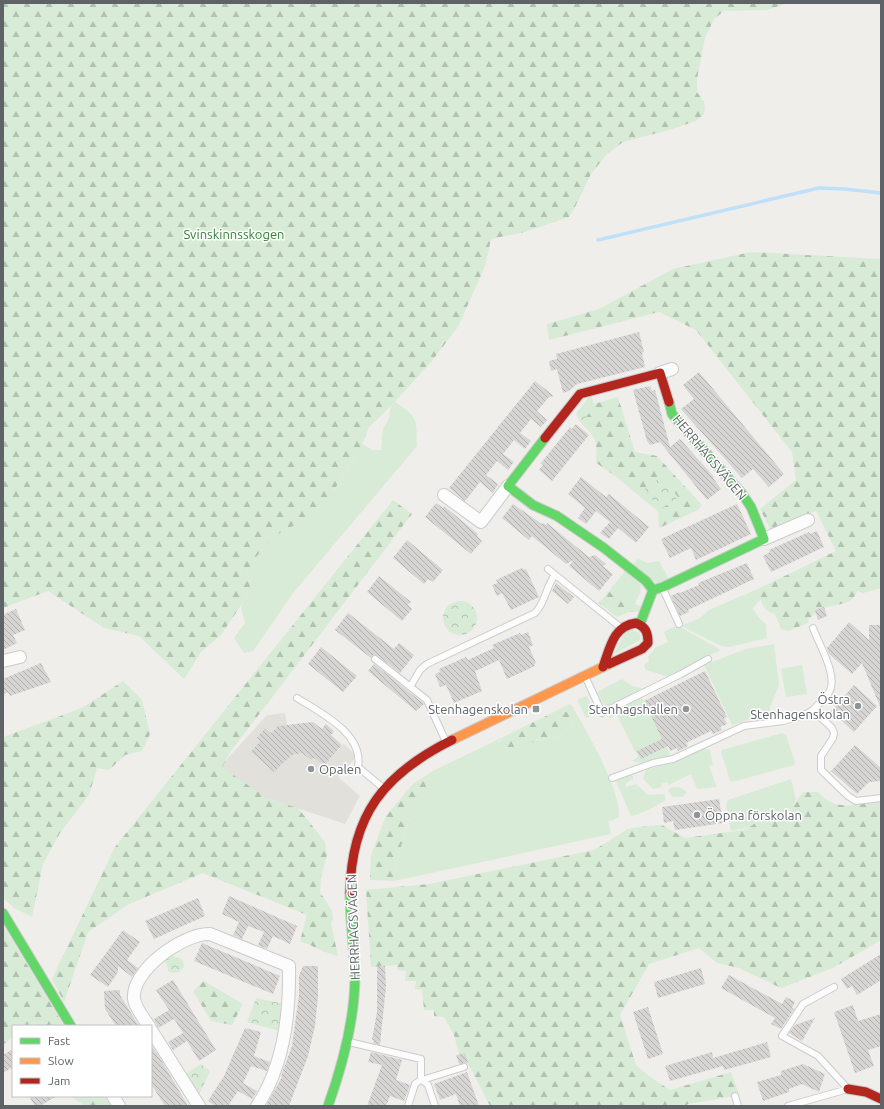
<svg xmlns="http://www.w3.org/2000/svg" width="884" height="1109" viewBox="0 0 884 1109" font-family="Ubuntu,sans-serif">
	<defs>
		<pattern id="forest-firs" width="22" height="20" patternUnits="userSpaceOnUse"><rect width="22" height="20" fill="#d8ebd6"/><path d="M5 1l3.5 6h-7zM16 11l3.5 6h-7z" fill="#b2c2b1"/></pattern>
		<pattern id="park-crowns" width="20" height="18" patternUnits="userSpaceOnUse"><rect width="20" height="18" fill="#d8ebd6"/><path d="M2 6a3 3 0 1 1 6 0M12 15a3 3 0 1 1 6 0" fill="none" stroke="#b2c2b1"/></pattern>
		<pattern id="building-back-hatch" width="6" height="6" patternUnits="userSpaceOnUse"><rect width="6" height="6" fill="#d6d5d3"/><path d="M-1 5l2 2M0 0l6 6M5-1l2 2" fill="none" stroke="#b1b0af"/></pattern>
	</defs>
	<rect width="100%" height="100%" fill="#efeeea"/>
	<path fill="#e2e0da" d="M285,713L287,725L278,726L271,733L267,729L257,738L260,741L251,752L274,772L292,755L302,753L311,760L314,758L324,766L344,744L357,756L338,777L360,796L345,824L209,779L267,715Z"/>
	<path fill="#d8ebd6" d="M395,402C419,417 416,420 417,446L294,592L253,651L244,653L234,638L245,623L241,606L252,589L247,573L256,557L273,537L300,522L311,519L334,491L362,444L373,450H381L383,429L389,418L391,406Z
		M638,559L648,563L659,561L669,579L657,583L632,565Z
		M625,571L641,585L640,593L635,604C622,605 617,601 609,591Z
		M760,588L761,599L753,608L758,617L766,624L767,638L729,647L721,646L681,626L700,618L709,610Z
		M677,625L721,650L701,659L670,677L646,670L644,665L649,662L648,657L655,648L668,642L664,632Z
		M627,628L640,633V640L614,654Z
		M774,644L779,685L770,707V718L747,720L732,725L704,665L746,649Z
		M802,665L807,694L786,697L781,669Z
		M622,679L632,686L644,689L606,709L597,692Z
		M587,696L595,714L586,718L577,700Z
		M642,697L670,754L669,756L640,763L632,761L638,757L617,715L610,718L608,714Z
		M571,704C586,731 620,787 619,817L614,820L608,821L611,834L394,881L398,857L408,823L410,807L423,795L431,778L413,784L433,771L501,738L498,742L525,747L537,740L561,736L573,723L571,714L560,709Z
		M782,733L786,735L795,762L794,765L732,782L730,781L721,752L722,750Z
		M703,748L710,750L713,765L709,766L717,787L697,789L691,774L669,785L667,782L661,784L662,787L653,789L643,779L646,770L677,761Z
		M629,775L633,776V779L625,784L626,787L636,784L648,795L664,794L666,799C660,805 639,815 631,816L616,781Z
		M791,779L796,799L793,807L782,814L755,823L750,827L731,831L726,805L728,800Z
		M672,787H679L687,792L683,797H672L668,790Z"/>
	<path fill="url(#forest-firs)" d="M3,3H789L766,10L724,11L714,19L705,38L697,79V92L704,102L705,108L704,114L696,121L669,130L623,142L607,154L591,174L573,211L569,217L525,232L491,239L485,266L458,327L431,362L391,406L369,427L362,444L322,510L311,519L300,522L273,537L256,557L247,573L252,589L221,635L201,652L184,679L139,636L104,628L48,591L3,608Z
		M751,252L881,259V588L863,593L857,591C852,609 830,602 819,610C815,613 814,616 809,618L808,623L788,631L781,629L775,614C762,611 760,601 760,588L836,551L816,511L770,529L760,509L796,480L792,452L696,330L659,312L549,340L547,324L599,309L673,269Z
		M591,395L594,404L618,397L635,452L657,456L702,505L698,510L659,528L658,511C637,495 619,477 596,463C597,439 597,439 581,423L593,408L585,402Z
		M393,500L412,514L231,751L222,767L268,799L298,808L325,842L327,855L321,877L320,892L332,911L333,918L331,924L338,956C324,953 314,946 300,941L307,915L203,873L129,904L88,932L64,1002L52,979L115,847Z
		M609,591C625,610 626,598 641,607L639,612H629L617,617L599,603Z
		M123,681L142,700L150,734L142,751L125,755L109,770L97,768L89,795L60,833L43,864L32,917L14,908L3,898V737L82,708Z
		M560,709L571,714L573,723L561,736L537,740L525,747L508,750L499,746L501,738Z
		M431,778L434,784L410,807L408,823L398,857L394,881L370,880L371,855L386,816L413,784Z
		M804,792H818C836,813 857,804 881,801V940L833,968L781,988L739,968L717,963L699,948L649,964L620,1015L636,1065L649,1076L670,1090L731,1072L739,1094L735,1096L688,1104L686,1106H490L468,1063L459,1054L454,1035L444,1017L434,1016V1010H424L422,990L415,989L416,981H405L406,971L397,970V965L371,967L366,890L429,884L594,850L628,829L640,827L662,825L685,838L744,830C749,828 753,824 758,822C768,817 786,816 793,807C798,802 796,799 804,792Z
		M3,925L64,1026H37L35,1023L31,1026H13V1036L3,1045Z
		M204,981L243,1004L232,1025L211,1021L193,991Z
		M70,1096H105L111,1106H85Z"/>
	<path fill="url(#park-crowns)" d="M585,402L593,408L581,423L576,414Z
		M662,477L678,497L660,510L644,488Z
		M443 618a17 17 0 1 1 34 0a17 17 0 1 1-34 0Z
		M170,953L173,956L180,958L183,961L184,967L179,972L171,973L168,971L167,964L162,959Z
		M256,998L285,1004L280,1031L247,1022Z
		M201,1064L210,1071L198,1097L185,1074Z"/>
	<g fill="none" stroke-linecap="round" stroke-linejoin="round">
		<path stroke="#bfe0f9" stroke-width="3.5" d="M598,240L819,188L845,189L881,193"/>
	</g>
	<path fill="url(#building-back-hatch)" d="M639,332L644,352L642,353L645,367L577,384L569,391L563,393L557,369L551,371L549,361L557,359L556,354Z
		M699,372L784,474L769,487L753,469L742,478L681,409L694,399L683,385Z
		M535,381L554,396L549,397L537,411L547,420L541,427L531,419L520,433L531,441L525,449L514,440L503,454L514,462L508,470L497,461L486,475L498,484L493,493L480,482L465,501L449,488Z
		M650,386L652,391L655,390L670,447L680,439L714,477L713,478L721,489L707,500L660,442L650,445L647,441L633,390Z
		M576,424L589,435L552,481L539,470L543,465L541,463L570,427L572,429Z
		M581,477L606,497L609,494L649,527L636,543L618,528L609,539L600,533L610,522L596,511L586,524L578,518L585,508L568,494Z
		M436,503L443,508L444,506L478,534L477,536L482,541L471,554L425,517Z
		M513,504L542,524L543,523L546,525L547,523L589,557L595,555L606,564L603,566L613,574L599,591L569,566L574,560L566,564L532,536L529,540L502,518Z
		M737,504L751,534L696,560L691,548L670,558L661,539Z
		M817,531L824,547L771,572L763,556L770,552L769,550L809,532L810,534Z
		M407,540L443,570L433,582L428,579L424,584L393,558Z
		M747,563L754,579L688,610L689,612L680,616L671,596L679,592L680,593L699,585L698,583Z
		M522,568L524,570L526,569L539,597L511,610L502,593L497,596L492,585L498,583L496,580Z
		M379,576L411,602L408,605L412,609L402,621L367,592Z
		M556,583L574,597L568,604L552,591Z
		M824,607L827,616L818,620L815,610Z
		M16,609L25,630L13,635L17,643L3,650V615Z
		M348,613L394,649L399,643L414,655L400,673L377,655H373L371,658L335,630Z
		M849,622L869,640V625H881V709L862,663L852,674L829,654L827,648Z
		M528,632L533,645L529,647L536,663L534,664L535,666L507,679L499,660L480,669L475,671L482,691L454,703L446,685L440,687L435,674L440,672L439,669L466,657L468,660L494,648L492,645L520,633L521,635Z
		M321,647L357,676L343,692L308,664Z
		M41,663L51,682L10,696L8,692L3,695V679Z
		M374,664L423,703L424,704L416,711L368,671Z
		M705,671L727,717L724,718L727,724L720,727L722,730L713,734L711,731L686,743L688,746L678,751L677,748L670,751L668,746L641,759L637,751L662,739L644,701Z
		M854,685L877,706L854,732L831,711Z
		M313,722L322,729L326,724L334,731L331,735L342,745L324,766L314,758L311,760L302,753L292,755L274,772L251,752L260,741L257,738L265,728L271,733L278,726Z
		M855,745L881,768V781L869,782L857,794L831,771Z
		M719,799L723,823L675,830L673,821L664,823L662,807Z
		M229,896L297,926L290,944L273,936L267,949L258,945L264,932L248,926L242,939L233,935L239,922L222,914Z
		M198,898L205,916L154,939L145,921Z
		M123,930L140,942L127,960L138,968L132,977L118,966V972L108,987L90,975Z
		M202,943L280,976L273,994L194,961Z
		M881,954V980L857,995L852,986L847,989L841,979Z
		M303,966H318V996L315,1026L308,1056L289,1106H266L282,1077L281,1076L292,1046L299,995V976Z
		M377,966H385L386,986L380,1045L373,1043L374,1040H372L377,1012Z
		M701,968L705,984L658,998L654,982Z
		M729,975L782,1004L786,997L795,1002L792,1008L794,1009L781,1029L771,1024L775,1018L721,988Z
		M173,980L216,1050L199,1061L187,1041L173,1050L168,1042L183,1033L174,1019L158,1028L154,1019L169,1010L156,990Z
		M120,990V995L139,1026H116L105,1009L104,991Z
		M853,1005L858,1021L881,1014V1046L868,1050L874,1066L855,1073L834,1012Z
		M648,1007L663,1054L648,1059L633,1012Z
		M815,1018L802,1041L789,1033L795,1025Z
		M245,1028L261,1032L254,1056L270,1062L267,1071L251,1066L243,1083L257,1091L252,1099L238,1091L228,1106H215L208,1101L224,1076Z
		M767,1042L771,1057L724,1070L723,1066L670,1081L665,1066L712,1052L713,1058Z
		M151,1045L160,1058L188,1106H165L151,1084Z
		M13,1049V1067L3,1073V1055Z
		M371,1052L402,1060L396,1080L410,1085L404,1101L390,1096L386,1106H367L382,1065L368,1062Z
		M465,1053L468,1063L459,1064L456,1055Z
		M803,1064L825,1074L819,1092L802,1084L789,1089V1092L763,1101L757,1082L781,1075V1071Z
		M467,1072L479,1106H460L456,1094L440,1100L434,1084Z
		M29,1096H57L40,1106H35Z"/>
	<g fill="none" stroke-linecap="round" stroke-linejoin="round">
		<defs>
			<path id="lane" d="M548,569L620,627
				M663,589L679,624
				M813,628C819,645 840,678 828,694C824,700 817,705 813,710L832,728L834,733L833,738L821,756V770L848,796L856,801L881,798
				M375,659L427,700L446,742
				M585,676L602,713L681,674L708,659
				M410,687L420,670L427,664L535,613C545,604 546,586 555,575
				M297,698C321,713 364,734 358,767L382,787
				M612,778L653,763L673,759L744,726L783,721L804,715L813,710
				M349,1042L421,1059V1079
				M421,1079L428,1085L435,1106
				M735,1096L738,1106
				M408,1106L415,1084L419,1081L464,1067
				M788,1106L848,1089L818,1056L782,1036L803,1004L834,987"/>
			<path id="street" d="M660,373L672,369
				M444,495L481,522L508,486
				M764,539L808,520
				M3,661L20,657
				M149,1026C144,1019 135,1007 134,999C131,970 184,933 210,934L289,966C290,1013 284,1066 257,1106
				M151,1030L199,1106
				M113,1096L119,1106"/>
			<path id="fast" d="M545,438L508,486L533,505L557,516L604,548L646,581L653,590
				M640,624L653,590L663,587L764,539L751,507L743,495L672,414L669,402
				M3,913L71,1026
				M328,1106C343,1064 355,1020 355,975C354,948 350,920 350,893"/>
			<path id="slow" d="M452,740L609,664"/>
			<path id="jam" d="M545,438L580,394L660,373L669,402
				M603,667C610,648 613,626 636,623C646,627 648,633 648,643L642,649L609,664
				M350,893C351,815 384,774 452,740
				M848,1089L866,1092L881,1099"/>
		</defs>
		<use href="#lane" stroke="#cbcccc" stroke-width="8"/>
		<use href="#street" stroke="#cbcccc" stroke-width="14"/>
		<use href="#fast" stroke="#cacacb" stroke-width="11"/>
		<use href="#slow" stroke="#cacacb" stroke-width="11"/>
		<use href="#jam" stroke="#cacacb" stroke-width="11"/>
		<use href="#lane" stroke="#fdfcfc" stroke-width="6"/>
		<use href="#street" stroke="#fdfcfc" stroke-width="12"/>
		<use href="#fast" stroke="#63d668" stroke-width="9"/>
		<use href="#slow" stroke="#ff974d" stroke-width="9"/>
		<use href="#jam" stroke="#b3261e" stroke-width="9"/>
	</g>
	<g fill="#919496" stroke="#fff" stroke-width="1.5">
		<circle cx="858" cy="706" r="4"/>
		<rect x="532" y="705" width="8" height="8" rx="2"/>
		<circle cx="686" cy="709" r="4"/>
		<circle cx="311" cy="769" r="4"/>
		<circle cx="697" cy="815" r="4"/>
	</g>
	<g text-anchor="middle" stroke-width="3" stroke-linejoin="round" paint-order="stroke">
		<g font-size="13" fill="#348238" stroke="#fff">
			<text x="234" y="239">Svinskinnsskogen</text>
		</g>
		<g font-size="13" fill="#5f6368" stroke="#fff">
			<text transform="translate(710 457) rotate(50)" y="5">HERRHAGSVÄGEN</text>
			<text transform="translate(353 927) rotate(-92)" y="5">HERRHAGSVÄGEN</text>
		</g>
		<g font-size="13" fill="#5f6368" stroke="#fff" text-anchor="end">
			<text x="850" y="704">Östra<tspan x="850" dy="15">Stenhagenskolan</tspan></text>
			<text x="528" y="714">Stenhagenskolan</text>
			<text x="678" y="714">Stenhagshallen</text>
			<text x="319" y="774" text-anchor="start">Opalen</text>
			<text x="705" y="820" text-anchor="start">Öppna förskolan</text>
		</g>
	</g>
	<rect width="884" height="1109" fill="none" stroke="#5f6368" stroke-width="8"/>
	<rect x="12" y="1025" width="140" height="72" fill="#ffffff" stroke="#bfc1c3"/>
	<rect x="20" y="1038" width="20" height="6" fill="#63d668" stroke="#bfc1c3"/>
	<text x="48" y="1045" font-size="12" fill="#5f6368">Fast</text>
	<rect x="20" y="1058" width="20" height="6" fill="#ff974d" stroke="#bfc1c3"/>
	<text x="48" y="1065" font-size="12" fill="#5f6368">Slow</text>
	<rect x="20" y="1078" width="20" height="6" fill="#b3261e" stroke="#bfc1c3"/>
	<text x="48" y="1085" font-size="12" fill="#5f6368">Jam</text>
</svg>
